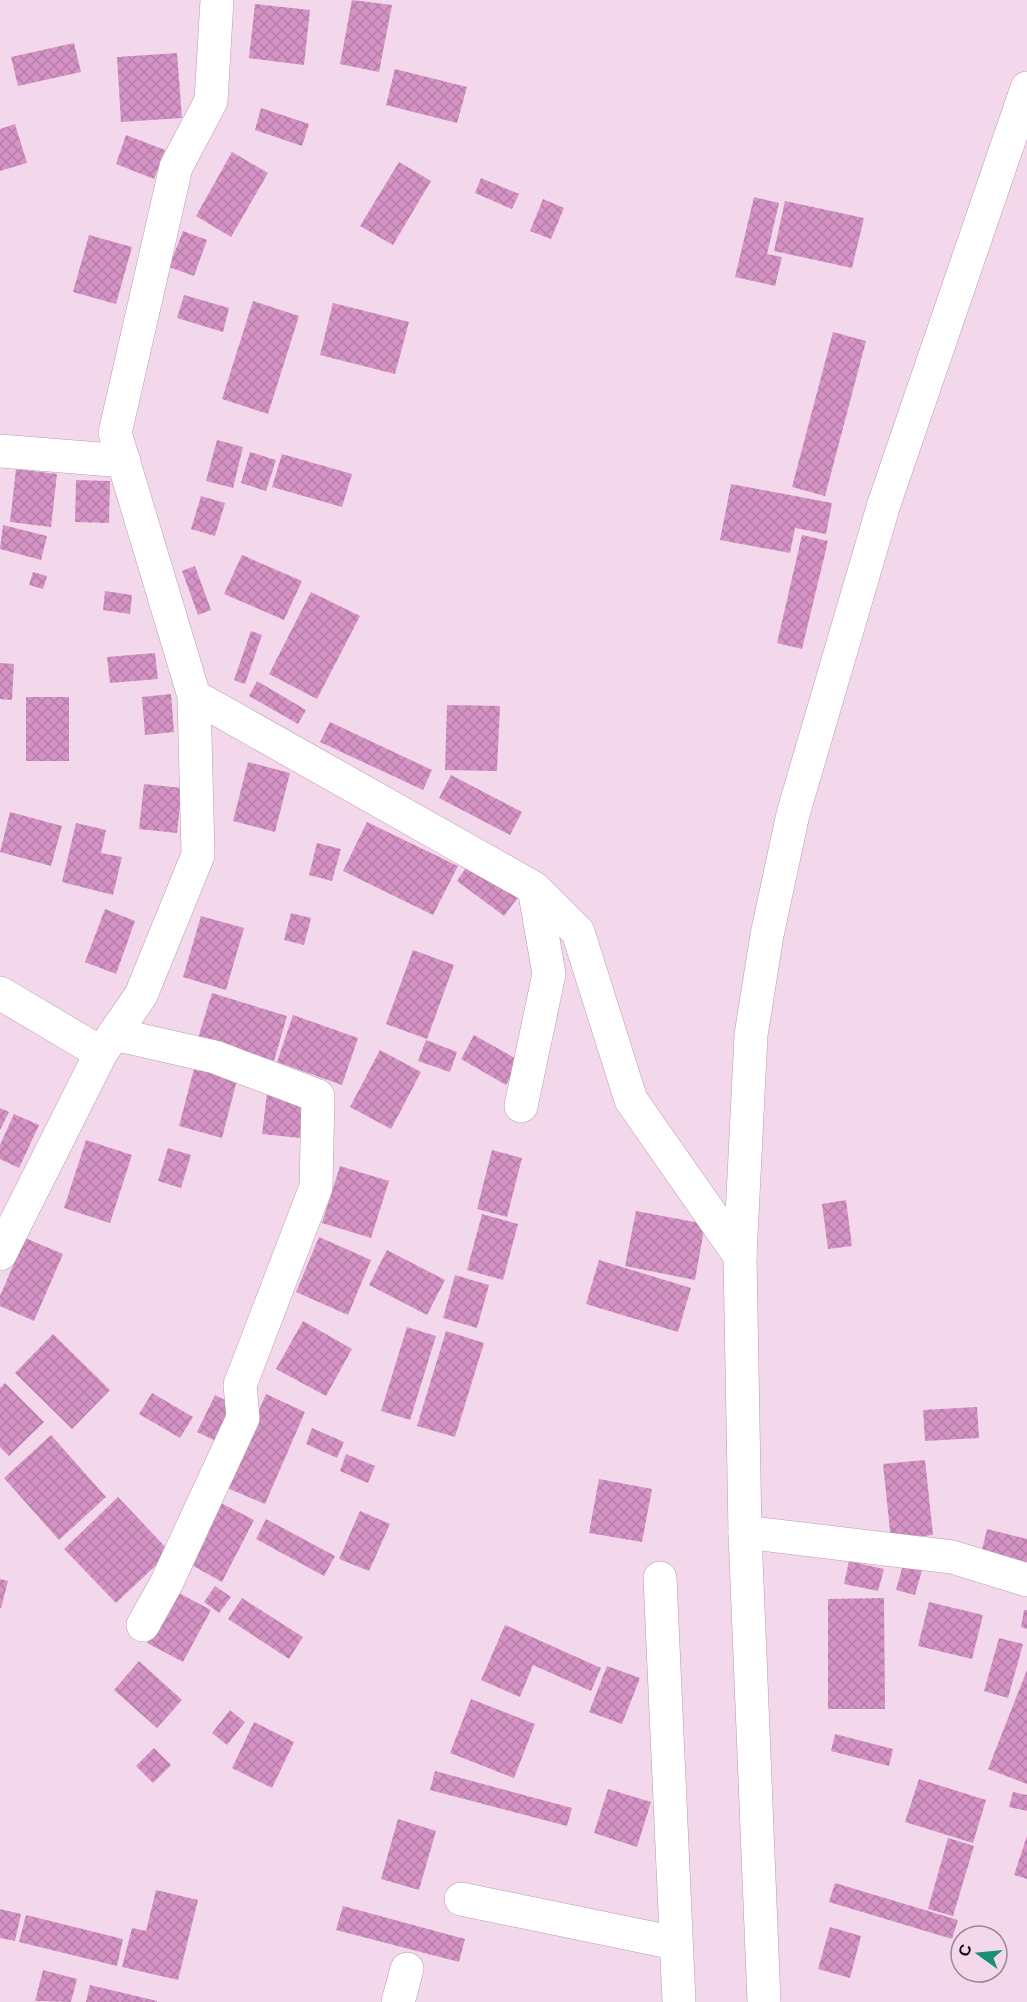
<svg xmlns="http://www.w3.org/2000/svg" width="1027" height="2002" viewBox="0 0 1027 2002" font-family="'Work Sans',sans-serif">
	<defs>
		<pattern id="building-cross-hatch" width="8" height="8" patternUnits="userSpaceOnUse" patternTransform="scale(1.5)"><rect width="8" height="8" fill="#d493c4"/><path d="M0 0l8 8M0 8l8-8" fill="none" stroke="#b57da7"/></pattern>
	</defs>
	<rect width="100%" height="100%" fill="#f3d8eb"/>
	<path fill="url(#building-cross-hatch)" d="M352,0L392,5L379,72L340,64Z
		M255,4L310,10L304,65L249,58Z
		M74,43L81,72L18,86L11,57Z
		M177,53L182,118L121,122L117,57Z
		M395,69L467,87L457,123L386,105Z
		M261,108L309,124L302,146L255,130Z
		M15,124L27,163L0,171V129Z
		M126,135L165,150L154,179L116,164Z
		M232,152L268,173L231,237L196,216Z
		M399,162L431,181L393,245L360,226Z
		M481,178L519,194L512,209L475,193Z
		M754,197L779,203L767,254L782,257L775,286L735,277Z
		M543,199L564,208L551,239L530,231Z
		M785,201L864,218L852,268L774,251Z
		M183,231L207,240L194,276L169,267Z
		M89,235L132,247L116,304L73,292Z
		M184,295L229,308L223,332L177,318Z
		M253,301L299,316L268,414L222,399Z
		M333,303L409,322L395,374L320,355Z
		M833,332L866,341L825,496L792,487Z
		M217,440L243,447L233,488L206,481Z
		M250,452L276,460L266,491L241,483Z
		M282,454L352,474L342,507L272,487Z
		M16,469L57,474L51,527L10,522Z
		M76,480L110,481L109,523L75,522Z
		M731,484L832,503L826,534L795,528L790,553L720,540Z
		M201,496L225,503L215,536L191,529Z
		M3,525L47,536L41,560L0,549Z
		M802,535L828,541L802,649L777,643Z
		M242,555L302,581L284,620L224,594Z
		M195,566L211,610L198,615L182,571Z
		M33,572L47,576L43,589L29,585Z
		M105,591L132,595L130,614L103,610Z
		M311,592L360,616L317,699L269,674Z
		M251,631L262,635L245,684L234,680Z
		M155,653L158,679L110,683L107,657Z
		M0,663L14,664L12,700L0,699Z
		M257,681L306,710L298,724L249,696Z
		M171,694L174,732L145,735L142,697Z
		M26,697H69V761H26Z
		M447,705L500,706L497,771L445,770Z
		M330,722L432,770L423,790L320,742Z
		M248,762L290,773L275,832L233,821Z
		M451,775L522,812L510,835L439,798Z
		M144,784L182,788L177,833L139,829Z
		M10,812L62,826L51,866L0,852Z
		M367,822L458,866L433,915L343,871Z
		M76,823L106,830L101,853L122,857L113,895L62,882Z
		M317,843L341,849L332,881L309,875Z
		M471,860L519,896L504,916L457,881Z
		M105,909L135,921L116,974L85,962Z
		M291,913L311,918L304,945L284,940Z
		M201,916L244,928L226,990L183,977Z
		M413,950L454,965L427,1039L386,1024Z
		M212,993L287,1016L274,1061L198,1038Z
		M293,1015L358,1038L342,1085L277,1062Z
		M474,1035L520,1061L506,1085L461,1059Z
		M426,1040L457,1052L450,1072L418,1061Z
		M380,1050L421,1072L391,1129L350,1107Z
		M196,1061L239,1072L222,1138L179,1126Z
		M267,1093L305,1097L300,1138L262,1134Z
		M0,1108L9,1112L0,1130Z
		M14,1114L39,1125L19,1168L0,1159V1145Z
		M86,1140L132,1155L110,1223L64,1208Z
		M168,1148L191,1155L181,1188L158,1181Z
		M492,1150L522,1158L507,1217L477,1209Z
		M340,1166L389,1181L371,1238L322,1223Z
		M846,1200L852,1246L828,1249L822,1204Z
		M636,1211L705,1224L695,1280L625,1266Z
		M482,1214L518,1224L503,1280L467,1270Z
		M319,1237L371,1260L348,1315L296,1292Z
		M25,1238L63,1254L34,1321L0,1306V1296Z
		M387,1250L445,1280L427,1315L369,1285Z
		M599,1260L691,1288L678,1332L586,1304Z
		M455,1275L489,1285L477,1328L443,1318Z
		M303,1321L352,1349L326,1396L276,1369Z
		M407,1327L436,1336L410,1420L381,1411Z
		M446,1331L484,1343L455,1437L417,1426Z
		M53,1334L110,1390L72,1429L15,1373Z
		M5,1383L44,1422L9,1456L0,1447V1388Z
		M152,1393L193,1417L180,1438L139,1414Z
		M266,1394L305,1412L265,1504L225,1487Z
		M215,1395L237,1406L220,1443L197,1432Z
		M977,1407L979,1438L925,1441L923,1410Z
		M312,1428L344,1442L337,1458L306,1444Z
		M51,1435L106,1497L59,1540L4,1478Z
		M346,1454L375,1466L368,1483L340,1471Z
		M925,1460L933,1535L891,1540L883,1464Z
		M599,1479L652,1489L642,1542L589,1533Z
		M118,1497L170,1552L116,1603L64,1549Z
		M221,1503L254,1520L222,1582L190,1564Z
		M360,1511L390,1524L369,1571L339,1559Z
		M266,1519L335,1556L324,1576L256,1539Z
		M987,1529L1027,1539V1569L980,1558Z
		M849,1561L884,1569L878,1591L844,1584Z
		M903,1565L922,1570L915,1595L896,1590Z
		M0,1579L8,1581L1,1608H0Z
		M215,1586L231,1597L219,1613L204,1602Z
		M175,1591L211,1610L183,1662L147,1643Z
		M242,1598L303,1637L289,1659L228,1619Z
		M884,1598L885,1709H828V1599Z
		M929,1602L983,1615L972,1659L918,1646Z
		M1024,1610H1027V1629L1021,1627Z
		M505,1625L601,1668L591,1691L533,1665L520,1697L481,1680Z
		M999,1638L1023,1644L1008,1698L984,1691Z
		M139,1661L182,1700L157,1728L114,1690Z
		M607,1666L640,1678L622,1724L589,1712Z
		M1027,1670V1784L988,1769Z
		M471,1699L535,1724L514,1778L450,1753Z
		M230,1710L245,1722L227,1745L212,1733Z
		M254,1722L294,1742L272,1788L232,1768Z
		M835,1734L893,1749L889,1766L831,1751Z
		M154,1748L171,1765L153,1783L136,1766Z
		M435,1771L572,1808L567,1826L430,1790Z
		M919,1779L986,1800L973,1843L905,1822Z
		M608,1789L651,1802L637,1847L594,1833Z
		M1013,1792L1027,1795V1811L1009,1807Z
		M398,1819L436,1831L419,1890L381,1879Z
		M1027,1836V1879L1014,1875Z
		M948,1838L974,1846L953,1916L928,1909Z
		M835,1883L958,1920L952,1939L829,1902Z
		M156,1890L198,1900L178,1980L122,1967L132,1928L146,1931Z
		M343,1906L465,1939L459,1962L336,1930Z
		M0,1909L21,1914L15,1941L0,1938Z
		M26,1915L123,1939L117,1966L19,1942Z
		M830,1927L861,1936L850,1978L818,1969Z
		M43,1970L77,1979L71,2002L35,2001Z
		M90,1985L157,2001V2002H86Z"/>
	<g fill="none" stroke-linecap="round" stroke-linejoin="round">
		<defs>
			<path id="minor" d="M217,0L211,101L176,167L115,433L194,696L534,888L578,932L631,1100L740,1256
				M0,451L124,461
				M0,993L101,1053
				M114,1034L215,1057L318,1096L316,1187L240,1385L243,1418L166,1584L143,1625
				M521,1106L549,974L534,888
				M0,1254L101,1053L141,995L198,855L194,696
				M745,1532L952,1557L1027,1580
				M660,1578L679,2002
				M461,1899L675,1943
				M398,2002L407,1969"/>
			<path id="major" d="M764,2002L745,1532L740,1256L751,1035L767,935L793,814L884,504L1027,88"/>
		</defs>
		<use href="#minor" stroke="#b69caf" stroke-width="34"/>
		<use href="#major" stroke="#b69caf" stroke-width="34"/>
		<use href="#minor" stroke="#fff" stroke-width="33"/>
		<use href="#major" stroke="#fff" stroke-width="33"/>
	</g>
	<g transform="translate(979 1954) rotate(285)"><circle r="28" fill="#f3d8eb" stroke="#9a8694" stroke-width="1.5"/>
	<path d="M0-4.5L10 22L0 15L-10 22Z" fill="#1b8f72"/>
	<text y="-9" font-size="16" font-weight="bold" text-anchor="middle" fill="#140b12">С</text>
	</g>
</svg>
